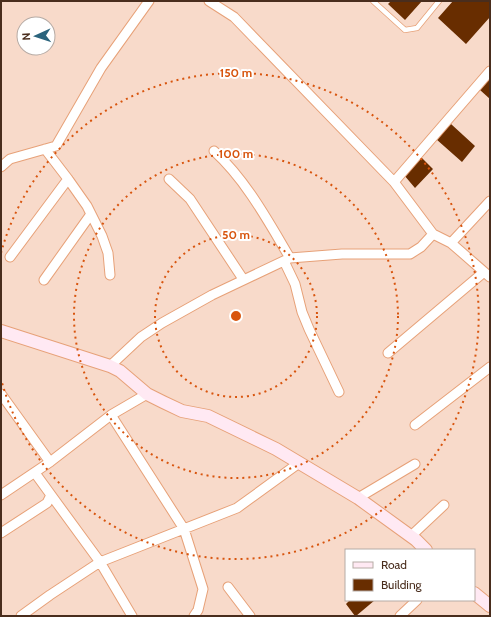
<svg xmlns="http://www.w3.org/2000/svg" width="491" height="617" viewBox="0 0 491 617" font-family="Cabin,sans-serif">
	<rect width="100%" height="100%" fill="#f8daca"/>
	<path fill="#682d00" d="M391,1H422L405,20L388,4Z
		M453,1H490V17L466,44L438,18Z
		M490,78V99L480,90Z
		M451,124L475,146L462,162L436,139Z
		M420,156L433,169L415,188L404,175Z
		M350,600H375L356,616H355L346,604Z"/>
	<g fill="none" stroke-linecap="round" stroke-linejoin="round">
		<defs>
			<path id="lane" d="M373,1L405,30L417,28L439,1"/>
			<path id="street" d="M209,1L234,17L394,182
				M490,71L394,182L433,234L451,243L490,277
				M45,149L68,179L87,206L102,236L108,253L110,275
				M214,151C246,180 268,221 290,258
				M1,167L10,159L56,146L101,68L149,1
				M169,179L190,199L243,279
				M451,243L490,201
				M10,257L68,179
				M284,261L295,284L302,312L309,329L339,392
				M44,280L91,214
				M388,353L484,272
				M110,366L141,337L162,323L212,295L290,258L342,254H410L421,247L433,234
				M1,394L50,462
				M111,415L184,529L203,589L198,610L194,616
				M415,425L490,367
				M1,495L50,462L111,415L147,394
				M51,495L100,562L132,616
				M358,498L415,464
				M1,533L47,503L51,495L35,473
				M411,536L444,505
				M228,587L250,616
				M21,616L50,595L100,562L237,508L299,463
				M400,616L417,600"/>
			<path id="secondary" d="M1,331L110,366L120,371L147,394L163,402L182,411L208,416L276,449L358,498L416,540L426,550
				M474,593L490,606"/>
		</defs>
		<use href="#lane" stroke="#e7a178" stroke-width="6"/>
		<use href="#street" stroke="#e7a178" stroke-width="11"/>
		<use href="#secondary" stroke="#e7a178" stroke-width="14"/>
		<use href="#lane" stroke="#fff" stroke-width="4.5"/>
		<use href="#street" stroke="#fff" stroke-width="9"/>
		<use href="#secondary" stroke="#ffe9f3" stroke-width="12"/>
	</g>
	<g fill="none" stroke="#d8550e" stroke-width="2" stroke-dasharray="2 4">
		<circle cx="236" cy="316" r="81"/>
		<circle cx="236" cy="316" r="162"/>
		<path d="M1 253A243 243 0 1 1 1 379"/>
	</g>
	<circle cx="236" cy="316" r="6" fill="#d8550e" stroke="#fff" stroke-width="2"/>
	<g font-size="12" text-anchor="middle" font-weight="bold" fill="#d8550e" stroke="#fff" stroke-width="4" stroke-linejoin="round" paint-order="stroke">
		<text x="236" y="77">150 m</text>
		<text x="236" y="158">100 m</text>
		<text x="236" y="239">50 m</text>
	</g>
	<rect width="491" height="617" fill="none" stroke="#492d1d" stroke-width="4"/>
	<rect x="345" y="549" width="130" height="52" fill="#ffffff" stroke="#b6aba5"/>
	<rect x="353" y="562" width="20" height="6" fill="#ffe9f3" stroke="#b6aba5"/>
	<text x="381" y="569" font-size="12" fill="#492d1d">Road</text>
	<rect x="353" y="579" width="20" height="12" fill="#682d00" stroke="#b6aba5"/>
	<text x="381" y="589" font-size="12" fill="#492d1d">Building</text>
	<g transform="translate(36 36) rotate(267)"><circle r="19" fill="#ffffff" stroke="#b6aba5"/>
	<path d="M0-3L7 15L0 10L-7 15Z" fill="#2b647d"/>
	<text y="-6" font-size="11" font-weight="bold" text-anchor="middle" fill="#492d1d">N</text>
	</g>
</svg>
